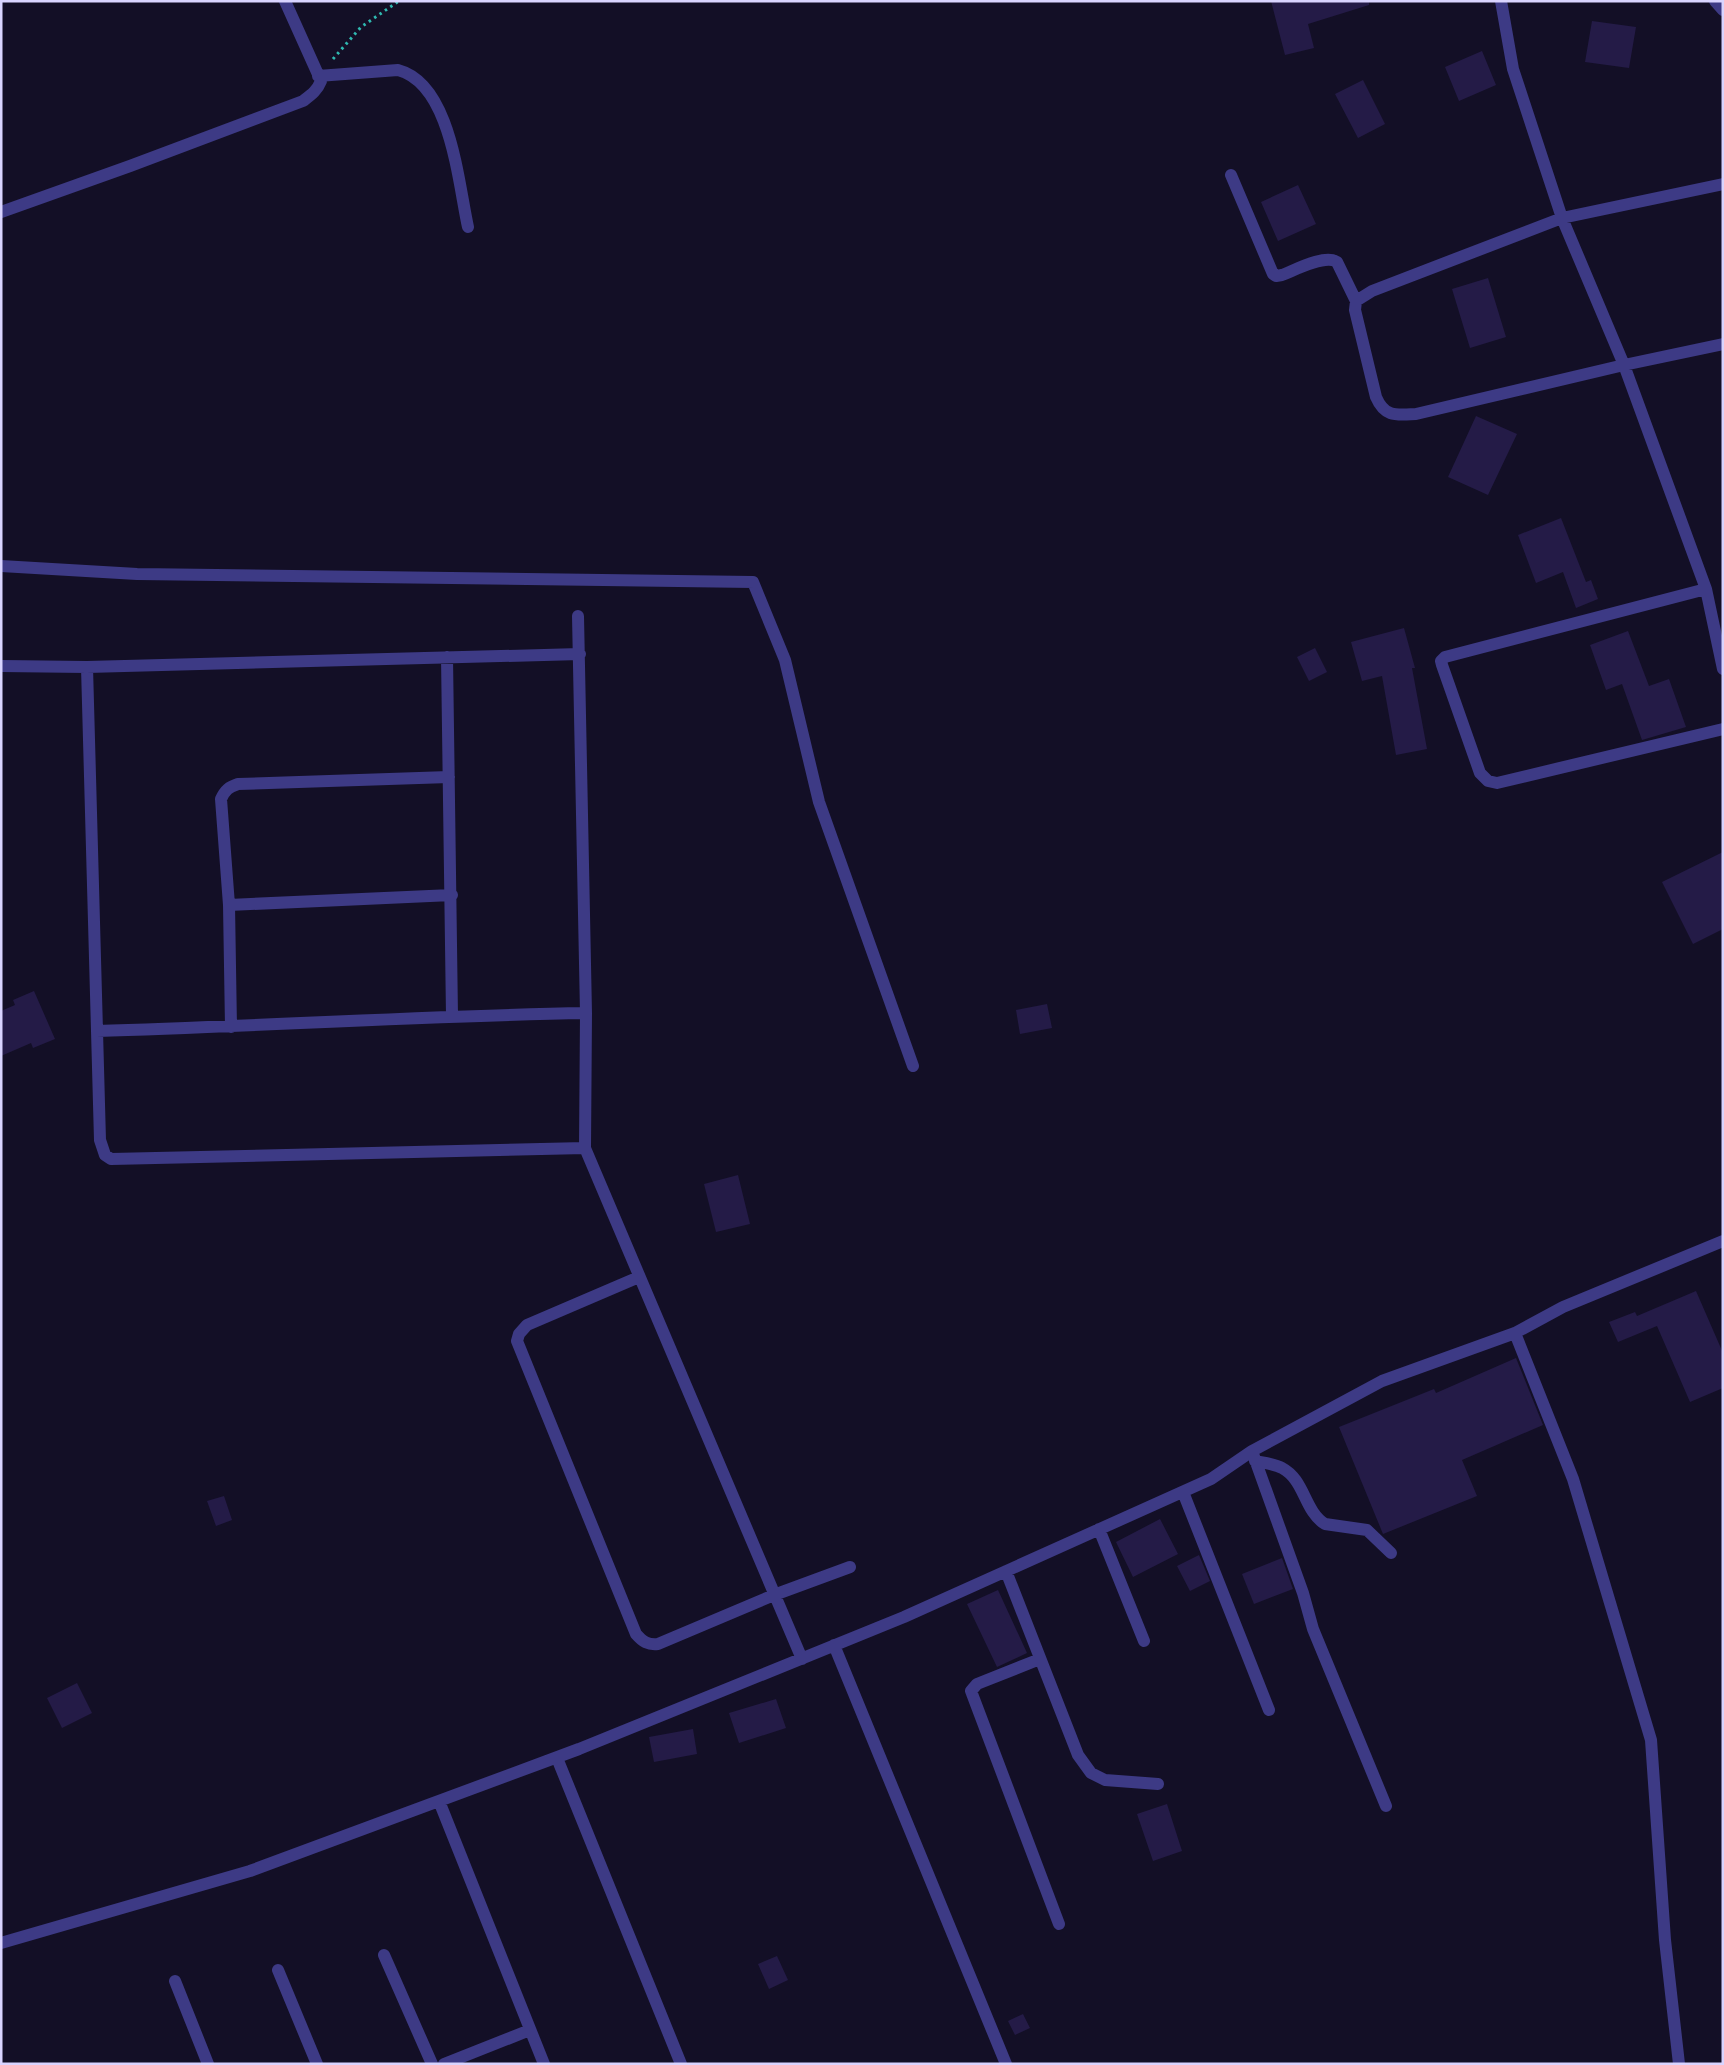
<svg xmlns="http://www.w3.org/2000/svg" width="1724" height="2065" viewBox="0 0 1724 2065" font-family="Inter,sans-serif">
	<rect width="100%" height="100%" fill="#130f26"/>
	<path fill="#241b47" d="M1271,1H1369V5L1308,24L1314,48L1285,55Z
		M1592,21L1636,27L1629,68L1585,62Z
		M1482,51L1496,85L1459,101L1445,67Z
		M1363,80L1385,124L1358,138L1335,94Z
		M1298,185L1316,224L1278,241L1261,202Z
		M1488,278L1506,337L1470,348L1452,289Z
		M1476,416L1517,434L1488,495L1448,477Z
		M1561,518L1586,582L1591,580L1598,599L1576,608L1563,572L1536,583L1518,535Z
		M1404,628L1415,668H1412L1427,749L1396,755L1382,676L1362,681L1351,642Z
		M1628,631L1649,686L1669,679L1686,727L1642,740L1622,684L1606,690L1590,645Z
		M1315,648L1327,672L1309,681L1297,657Z
		M1723,852V929L1693,944L1662,882Z
		M34,991L55,1039L33,1048L31,1043L1,1056V1011L15,1005L13,1000Z
		M1047,1004L1052,1028L1020,1034L1016,1010Z
		M738,1175L750,1224L716,1232L704,1184Z
		M1696,1291L1723,1353V1388L1690,1402L1657,1326L1618,1342L1609,1322L1635,1312L1637,1316Z
		M1516,1358L1543,1425L1462,1460L1477,1496L1383,1534L1339,1427L1434,1389L1436,1393Z
		M224,1496L232,1520L216,1526L207,1501Z
		M1160,1519L1178,1554L1133,1577L1116,1542Z
		M1199,1555L1210,1581L1190,1591L1177,1566Z
		M1282,1558L1293,1589L1254,1604L1242,1574Z
		M998,1590L1027,1653L997,1667L967,1604Z
		M77,1683L92,1713L62,1728L47,1698Z
		M776,1699L786,1728L739,1743L729,1713Z
		M693,1729L697,1754L654,1762L649,1737Z
		M1167,1804L1182,1851L1153,1861L1137,1814Z
		M777,1956L788,1980L769,1989L758,1964Z
		M1023,2014L1030,2028L1015,2035L1008,2021Z"/>
	<g fill="none" stroke-linecap="round" stroke-linejoin="round">
		<path stroke="#2fb8b0" stroke-width="3" stroke-dasharray="2.5 4" stroke-linecap="butt" d="M333,59L361,27L399,1"/>
		<path stroke="#3d3a85" stroke-width="12" d="M1501,1L1513,69L1562,218L1624,365L1706,589L1723,669
			M1715,1L1723,10
			M318,76L398,70C451,84 458,182 468,227
			M1231,175L1273,274L1276,276L1282,275C1295,270 1325,254 1337,262L1356,301
			M1723,184L1562,218L1372,291L1356,301L1355,310L1376,397C1385,418 1397,415 1416,414L1624,365L1723,344
			M1,212L130,166L303,101C311,95 317,91 321,81L285,1
			M1,566L137,574L753,582L785,660L819,802L913,1066
			M1706,589L1445,657L1441,661L1442,665L1480,773L1488,781L1497,783L1723,729
			M578,616L586,1013L585,1148L802,1659
			M447,657L452,1016
			M1,666L87,667L580,654
			M87,667L100,1140L105,1155L111,1159L585,1148
			M229,905L452,895
			M231,1027L229,905L221,799C225,790 229,787 238,784L449,777
			M97,1031C260,1026 423,1016 586,1013
			M639,1277L527,1325L519,1334L517,1341L636,1634C643,1642 648,1645 658,1644L774,1595L850,1567
			M1515,1333L1573,1479L1651,1740L1665,1940L1679,2064
			M1252,1451L1303,1593L1313,1629L1386,1806
			M1255,1461C1264,1463 1275,1464 1282,1468C1305,1480 1304,1511 1325,1524L1367,1530L1391,1553
			M1183,1492L1269,1710
			M1099,1529L1144,1641
			M1006,1571L1078,1755L1091,1773L1105,1780L1158,1784
			M834,1645L1006,2064
			M1040,1659L977,1684L971,1691L1059,1924
			M557,1758L681,2064
			M439,1801L544,2064
			M1,1943L250,1871L579,1749L904,1617L1211,1479L1252,1451L1382,1381L1515,1333L1563,1307L1723,1241
			M384,1955L432,2064
			M278,1970L317,2064
			M175,1981L208,2064
			M444,2064L530,2030"/>
	</g>
	<rect width="1724" height="2065" fill="none" stroke="#d9d4ff" stroke-width="5"/>
</svg>
